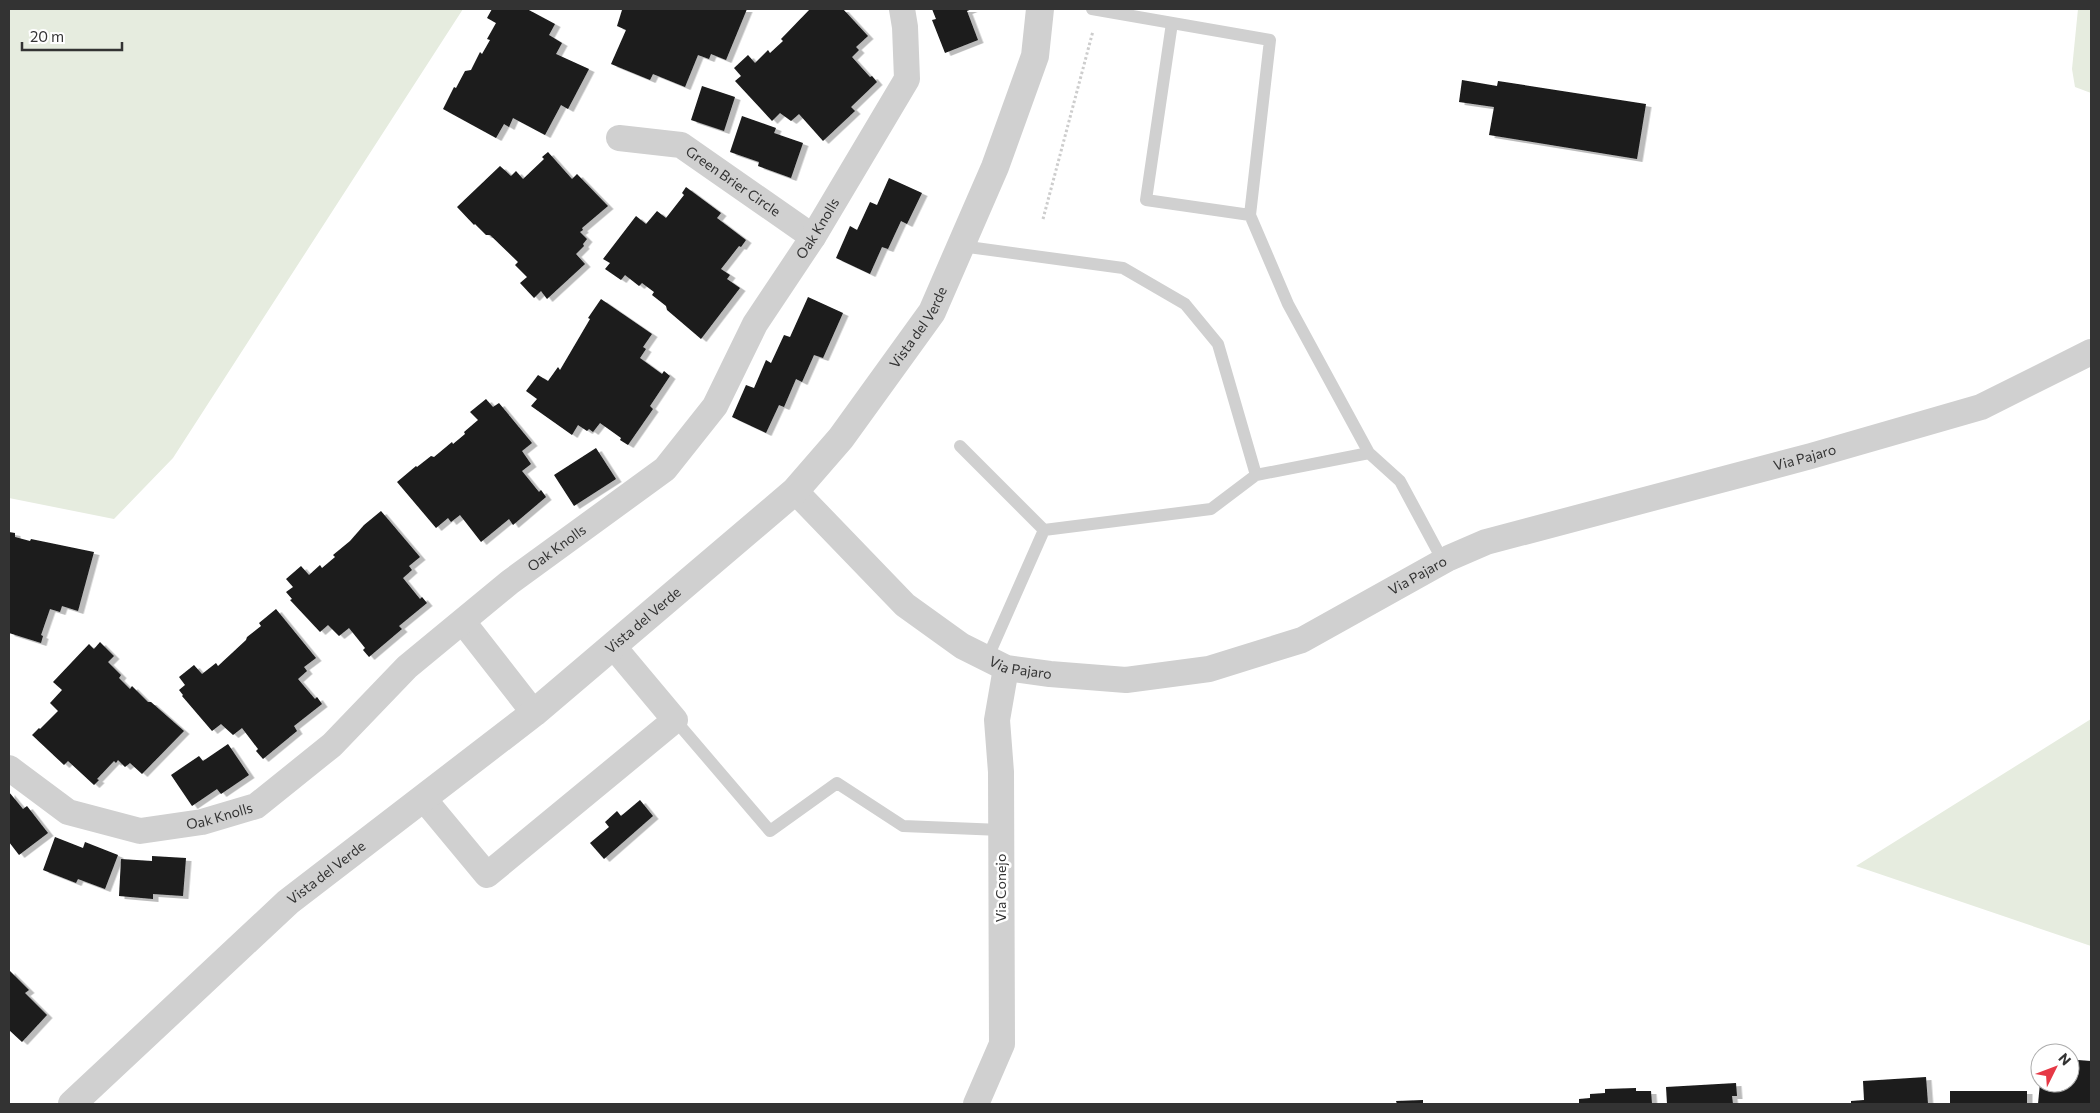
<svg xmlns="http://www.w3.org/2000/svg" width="2100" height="1113" viewBox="0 0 2100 1113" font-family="Commissioner,sans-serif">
	<defs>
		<filter id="shadow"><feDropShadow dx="5.5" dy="3" stdDeviation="0" flood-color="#0004"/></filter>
	</defs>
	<rect width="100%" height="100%" fill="#fff"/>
	<path fill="#e6ecdf" d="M9,9H463L173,458L114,519L9,498Z
		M2078,9H2091V93L2075,87L2072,69Z
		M2091,719V946L1856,866Z"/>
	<path fill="#1a1a1a" filter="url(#shadow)" d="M492,9H527L555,24L549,35L562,43L556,54L589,69L568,109L561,105L545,135L513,118L509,127L504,124L496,138L443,109L454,87L456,88L465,71L471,70L480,52L482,54L490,40L487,39L496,23L487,18Z
		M618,9H747L726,60L711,54L709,59L698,55L685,87L653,74L650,80L611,64L626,30L617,26L622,10Z
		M810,9H843L868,36L856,47L859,50L852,57L870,77L872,76L877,82L851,107L855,111L823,141L799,114L791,121L780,113L772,121L735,81L741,76L734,68L748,55L755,63L768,50L770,53L783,41L781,39Z
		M932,9H972L967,11L978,40L945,53L932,20L936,19Z
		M1462,80L1497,86L1498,81L1646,104L1637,159L1489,135L1494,107L1459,102Z
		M702,86L735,97L724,131L691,120Z
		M742,116L776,128L774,133L803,143L791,178L758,166L759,162L730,152Z
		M548,152L572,179L577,174L608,206L582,228L583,230L580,232L587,239L583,244L584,246L576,254L585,264L547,299L541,291L534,298L520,283L527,277L515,265L518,262L490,235H486L475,224L474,225L457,207L500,166L511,176L516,171L523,179L544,159L542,157Z
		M889,178L922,193L907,224L901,221L888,249L882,247L870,274L836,258L850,226L857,230L870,202L877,205Z
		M686,187L721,213L717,218L746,240L741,247L739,246L721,269L730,275L727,279L740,288L701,339L667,310L666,306L652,295L654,292L642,283L639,286L625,275L621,280L605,269L610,263L603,259L636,216L646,224L657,211L666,218L684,195L682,193Z
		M808,297L843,313L823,358L814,355L802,382L796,379L784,407L779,405L766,433L732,417L746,385L754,388L766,360L771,363L784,335L790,337Z
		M601,299L652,334L643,347L646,349L640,358L662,374L664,371L670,376L650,406L653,409L628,445L620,440L621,438L600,423L593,432L589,429L587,431L578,425L572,435L531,406L537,399L526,391L538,375L548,381L558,367L560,370L590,319L588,318Z
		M486,399L493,407L499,403L532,443L522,451L531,464L522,471L539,492L541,490L546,497L513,525L509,519L481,542L460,515L451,522L448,518L436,528L397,482L416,466L417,467L431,456L434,457L452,442L453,444L465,434L464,432L478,420L470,412Z
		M596,448L616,479L574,506L554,475Z
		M381,511L420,557L409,566L412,570L403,578L420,599L422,597L427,603L399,626L402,629L369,657L363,650L365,648L349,628L339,636L328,625L320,632L290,600L292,599L286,592L293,587L286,579L301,566L309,575L320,565L322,568L335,557L333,555L350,541L364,525Z
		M9,532L15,533V537L30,541L31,539L94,552L78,611L62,606L60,612L50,609L41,635L43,636L41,643L9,633Z
		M276,609L316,658L304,667L307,671L298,679L315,699L317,697L322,704L294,726L297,731L263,759L256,751L258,749L242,728L233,735L221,724L212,731L182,696L183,695L179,690L185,685L179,677L194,665L202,674L216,663L218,666L246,640L247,637L261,626L259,623Z
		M100,642L114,656L108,662L121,675L119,678L130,689L132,686L148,702H151L184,731L142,774L130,763L125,767L118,760L116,763L114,761L97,779L99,780L94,785L68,761L64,765L32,735L39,728L40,729L58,711L50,703L62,690L53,682L89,644L94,649Z
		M228,744L249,775L221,794L217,789L192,806L171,775L199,756L203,761Z
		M9,792L23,809L27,806L48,833L19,855L9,842Z
		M640,800L653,816L604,859L590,843L609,827L605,822L617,811L621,816Z
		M55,837L83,848L85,842L118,855L105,889L78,879L76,883L43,870Z
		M152,856L186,858L183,896L153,894V899L119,896L121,859L152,861Z
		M9,970L29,990L25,993L47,1015L22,1042L9,1030Z
		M2078,1060L2091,1061V1104H2038L2040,1083H2070V1067Z
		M1926,1077L1928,1104H1851V1101L1864,1100L1863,1081Z
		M1736,1083L1737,1096H1732L1733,1104H1667L1666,1087Z
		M1636,1088V1091H1651L1652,1104H1579V1099L1590,1098V1094L1605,1093V1089Z
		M1950,1091H2027V1104H1950Z
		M1423,1100V1104H1397L1396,1101Z"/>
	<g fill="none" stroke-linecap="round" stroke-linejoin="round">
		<path stroke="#cdcdcd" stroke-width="3" stroke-dasharray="2.5 2.5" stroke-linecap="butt" d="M1043,219L1093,31"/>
		<path stroke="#d0d0d0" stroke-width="12" d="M1092,9L1270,40L1250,215L1288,304L1369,453
			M1172,23L1146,200L1250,215
			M961,246L1123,268L1185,304L1218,344L1256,475
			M960,446L1044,530
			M987,659L1044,530L1211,509L1256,475L1369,453L1400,481L1443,561
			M675,720L770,831L837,783L903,826L1001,830"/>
		<g stroke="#d0d0d0" stroke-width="26">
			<path id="s1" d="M619,138L681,145L813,237"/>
			<path id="s2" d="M795,491L905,605L962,646L1006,668L1050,674L1126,680L1209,669L1302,640L1449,558L1486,542L1811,456L1981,407L2091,352"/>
			<path d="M463,622L534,713"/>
			<path id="s3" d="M9,768L68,812L140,831L202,822L256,806L332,745L407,667L510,582L665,469L715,406L755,324L813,237L907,79L905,27L902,9"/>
			<path d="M423,798L487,875L675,720L613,646"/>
			<path d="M976,1104L1002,1044L1001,772L997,720L1006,668"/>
		</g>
		<path stroke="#d0d0d0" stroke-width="28" id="s4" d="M72,1104L288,902L534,713L795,491L841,438L932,312L995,167L1035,56L1040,9"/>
	</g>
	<g text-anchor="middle" stroke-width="5" stroke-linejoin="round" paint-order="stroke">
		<g font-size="14" fill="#333" stroke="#fff">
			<text dy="5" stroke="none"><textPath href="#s1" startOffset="126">Green Brier Circle</textPath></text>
			<text dy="5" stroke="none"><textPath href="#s3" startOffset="1084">Oak Knolls</textPath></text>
			<text dy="5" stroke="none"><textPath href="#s4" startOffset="1154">Vista del Verde</textPath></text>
			<text dy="5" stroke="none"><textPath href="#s2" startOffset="1118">Via Pajaro</textPath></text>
			<text dy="5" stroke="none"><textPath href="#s3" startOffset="664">Oak Knolls</textPath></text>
			<text dy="5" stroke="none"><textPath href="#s2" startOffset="712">Via Pajaro</textPath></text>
			<text dy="5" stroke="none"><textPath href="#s4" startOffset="749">Vista del Verde</textPath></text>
			<text dy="5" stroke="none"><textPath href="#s2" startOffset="292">Via Pajaro</textPath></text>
			<text dy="5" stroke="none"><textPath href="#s3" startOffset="229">Oak Knolls</textPath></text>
			<text dy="5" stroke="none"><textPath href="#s4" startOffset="344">Vista del Verde</textPath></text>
			<text transform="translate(1001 888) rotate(-90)" y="5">Via Conejo</text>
		</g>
	</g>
	<rect width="2100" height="1113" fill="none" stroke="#333333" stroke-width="20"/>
	<g transform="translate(2055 1068) rotate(48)"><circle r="24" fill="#ffffff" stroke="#adadad"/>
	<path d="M0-4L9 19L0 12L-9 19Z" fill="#e63946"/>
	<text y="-8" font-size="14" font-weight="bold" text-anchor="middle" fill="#333333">N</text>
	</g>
	<path d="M22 42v8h100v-8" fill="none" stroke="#333333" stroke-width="2.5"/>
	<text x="30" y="42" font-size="15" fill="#333333" stroke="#ffffff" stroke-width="4" paint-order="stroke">20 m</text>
</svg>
